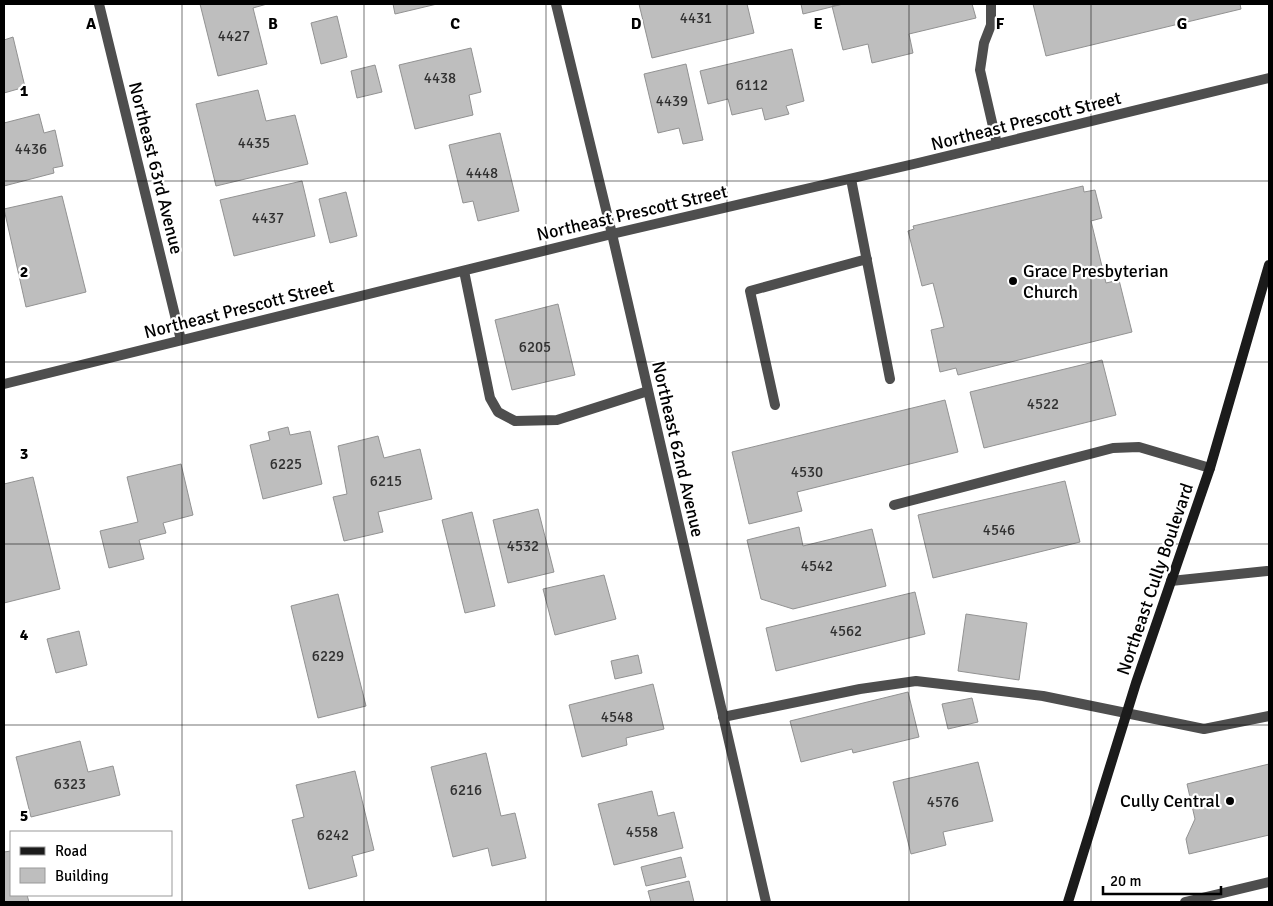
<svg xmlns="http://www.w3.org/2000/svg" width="1273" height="906" viewBox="0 0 1273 906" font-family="Signika,sans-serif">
	<rect width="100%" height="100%" fill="#fff"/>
	<path fill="#bebebe" stroke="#929292" d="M200,4H267L253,8L267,64L218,76Z
		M393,4H437L395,14Z
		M639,4H747L754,33L652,58Z
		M801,4H843L803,14Z
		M843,4H972L976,18L909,34L913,53L872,63L868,44L843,50L832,6Z
		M1033,4H1240L1241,9L1046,56Z
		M337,16L347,57L321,64L311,23Z
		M13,37L25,87L4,93V40Z
		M471,48L481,92L469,95L473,115L415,129L399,65Z
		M792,49L804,101L786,106L789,114L765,120L762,108L732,115L728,99L708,104L700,71Z
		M686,64L703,140L683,144L679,128L658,133L644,74Z
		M375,65L382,92L357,98L351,71Z
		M258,90L266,121L295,115L308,164L216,186L196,104Z
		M39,114L44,133L55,130L63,166L53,168L54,173L4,186V123Z
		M500,133L519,211L478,221L473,201L463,203L449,145Z
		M302,181L315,236L234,256L220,200Z
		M1083,186L1084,192L1095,190L1102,218L1091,221L1106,283L1119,280L1132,332L958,375L956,368L940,372L931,330L944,327L933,283L922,286L908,231L914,229L913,226Z
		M346,192L357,236L330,243L319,199Z
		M62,196L86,292L26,307L4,209Z
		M558,304L575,375L512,390L495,320Z
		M1102,360L1116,415L984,448L970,392Z
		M945,400L958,452L797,492L802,511L749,524L732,452Z
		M288,427L290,435L310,431L322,484L263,499L250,445L270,440L268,432Z
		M378,436L384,458L420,449L432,499L378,512L383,532L344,541L333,497L347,494L338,446Z
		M181,464L193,515L163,523L166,533L139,540L144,559L109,568L100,531L138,522L127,477Z
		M33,477L60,589L4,603V484Z
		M1065,481L1080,542L933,578L918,515Z
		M538,509L554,572L508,583L493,520Z
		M472,512L495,606L465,613L442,520Z
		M799,527L803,546L872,529L886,586L793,609L761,599L747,540Z
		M604,575L616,619L555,635L543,589Z
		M915,592L925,634L776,671L766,628Z
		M338,594L366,706L318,718L291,606Z
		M966,614L1027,623L1019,680L958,671Z
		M79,631L87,665L56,673L47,639Z
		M638,655L642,673L615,679L611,661Z
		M653,684L664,729L626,738L627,745L582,757L569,705Z
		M908,692L919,737L853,753L852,749L801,762L790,721Z
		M972,698L978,722L948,729L942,704Z
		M80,741L88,772L113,766L120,795L31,817L16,757Z
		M486,753L501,816L515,813L526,858L492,866L488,848L453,857L431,767Z
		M978,762L993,821L943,832L946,845L911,854L893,782Z
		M1269,764V835L1189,854L1186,839L1195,819L1187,784Z
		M355,771L374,850L352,856L357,876L309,889L292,820L304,817L296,785Z
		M652,791L658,816L674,812L683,848L614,865L598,804Z
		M11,851V895H27L29,902H4V852Z
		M681,857L686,877L646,886L641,867Z
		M689,881L694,902H651L648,891Z"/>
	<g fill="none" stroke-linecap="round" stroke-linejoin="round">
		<path stroke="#4e4e4e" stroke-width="10" d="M991,4V25L984,43L980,70L997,144
			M851,179L890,379
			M464,271L490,398L498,412L515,421L557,420L648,391
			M775,405L750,291L867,259
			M894,505L1113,448L1139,447L1210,468
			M1171,581L1267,571
			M723,717L860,689L916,681L1043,696L1204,729L1269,716"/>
		<path stroke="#4e4e4e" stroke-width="10" d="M99,4L181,340
			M556,4L612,234L766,902
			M1185,902L1269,882"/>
		<path stroke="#4e4e4e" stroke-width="10" d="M4,384L612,234L918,163L1269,78"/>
		<path stroke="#1b1b1b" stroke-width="10" d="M1068,902L1136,683L1210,468L1269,265"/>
	</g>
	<path fill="none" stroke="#000" stroke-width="1" stroke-opacity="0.55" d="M182,4V902M364,4V902M546,4V902M727,4V902M909,4V902M1091,4V902M4,181H1269M4,362H1269M4,544H1269M4,725H1269"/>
	<g fill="#000" stroke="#fff" stroke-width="2">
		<circle cx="1013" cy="281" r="5"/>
		<circle cx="1230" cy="801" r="5"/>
	</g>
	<g text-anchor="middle" stroke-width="4.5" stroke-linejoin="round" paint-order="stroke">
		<g font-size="15" fill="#303030">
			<text x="696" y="23">4431</text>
			<text x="234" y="41">4427</text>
			<text x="440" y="83">4438</text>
			<text x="752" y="90">6112</text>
			<text x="672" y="106">4439</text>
			<text x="254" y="148">4435</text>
			<text x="31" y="154">4436</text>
			<text x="482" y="178">4448</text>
			<text x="268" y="223">4437</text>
			<text x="535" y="352">6205</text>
			<text x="1043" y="409">4522</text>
			<text x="286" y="469">6225</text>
			<text x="807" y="477">4530</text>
			<text x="386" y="486">6215</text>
			<text x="999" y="535">4546</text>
			<text x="523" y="551">4532</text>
			<text x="817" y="571">4542</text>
			<text x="846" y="636">4562</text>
			<text x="328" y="661">6229</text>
			<text x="617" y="722">4548</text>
			<text x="70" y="789">6323</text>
			<text x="466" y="795">6216</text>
			<text x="943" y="807">4576</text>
			<text x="642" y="837">4558</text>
			<text x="333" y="840">6242</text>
		</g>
		<g font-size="18" fill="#000" stroke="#fff">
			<text transform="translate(1026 121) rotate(-14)" y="6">Northeast Prescott Street</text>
			<text transform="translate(156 168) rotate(76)" y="6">Northeast 63rd Avenue</text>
			<text transform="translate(632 213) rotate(-13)" y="6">Northeast Prescott Street</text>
			<text transform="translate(239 309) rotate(-14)" y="6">Northeast Prescott Street</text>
			<text transform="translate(678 449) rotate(77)" y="6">Northeast 62nd Avenue</text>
			<text transform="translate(1155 579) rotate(-71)" y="6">Northeast Cully Boulevard</text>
		</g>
		<g font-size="18" fill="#000" stroke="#fff" text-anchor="start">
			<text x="1023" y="277">Grace Presbyterian<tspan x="1023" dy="21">Church</tspan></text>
			<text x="1220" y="807" text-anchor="end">Cully Central</text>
		</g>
	</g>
	<g font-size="16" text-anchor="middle" font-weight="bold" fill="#000" stroke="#fff" stroke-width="4.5" stroke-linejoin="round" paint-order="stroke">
		<text x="91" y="29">A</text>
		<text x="273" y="29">B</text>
		<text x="455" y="29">C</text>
		<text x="636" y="29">D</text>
		<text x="818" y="29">E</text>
		<text x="1000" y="29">F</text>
		<text x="1182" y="29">G</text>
		<text x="24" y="96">1</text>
		<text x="24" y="277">2</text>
		<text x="24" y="459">3</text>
		<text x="24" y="640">4</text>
		<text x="24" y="821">5</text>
	</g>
	<rect width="1273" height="906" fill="none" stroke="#000000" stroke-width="10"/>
	<rect x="10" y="831" width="162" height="65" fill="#ffffff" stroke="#999999"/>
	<rect x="20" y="847" width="25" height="8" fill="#1b1b1b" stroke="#999999"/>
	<text x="55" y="856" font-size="15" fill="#000000">Road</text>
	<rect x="20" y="868" width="25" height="15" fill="#bebebe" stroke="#999999"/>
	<text x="55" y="881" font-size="15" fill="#000000">Building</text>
	<path d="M1103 886v8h118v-8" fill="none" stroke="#000000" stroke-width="2.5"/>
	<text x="1110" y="886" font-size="15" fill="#000000" stroke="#ffffff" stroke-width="4" paint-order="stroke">20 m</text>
</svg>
